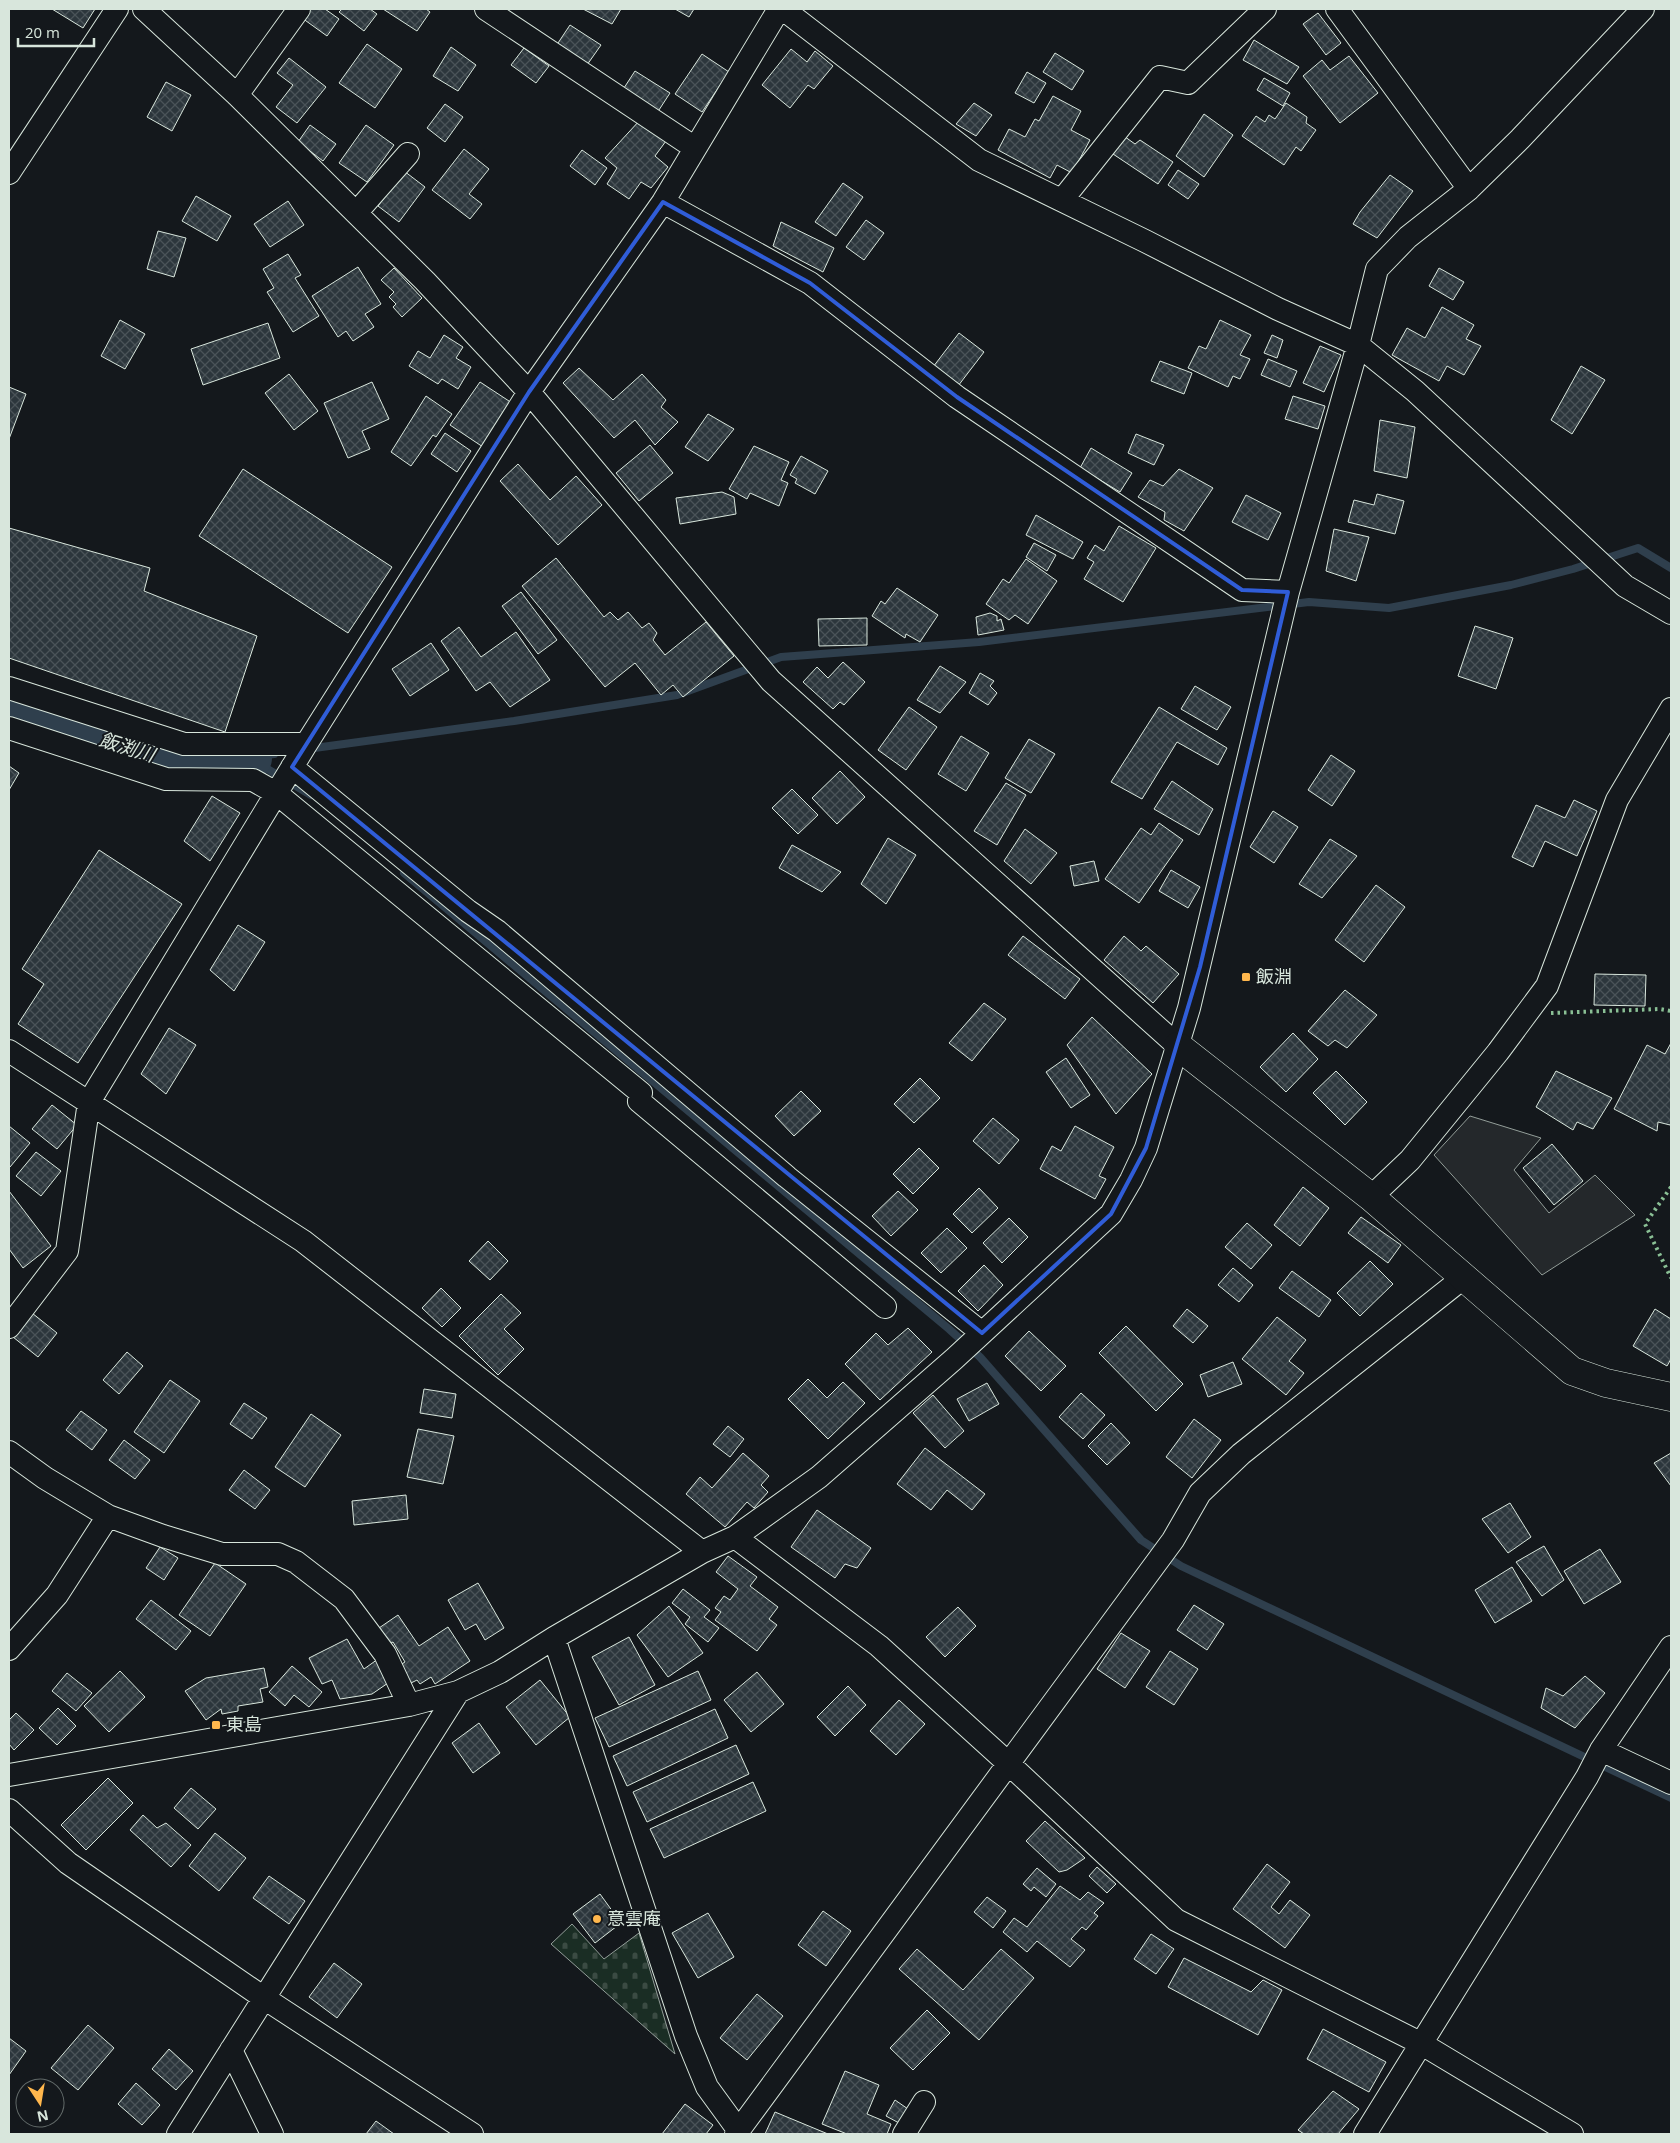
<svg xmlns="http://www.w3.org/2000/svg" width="1680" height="2143" viewBox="0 0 1680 2143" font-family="'Open Sans','Noto Sans JP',sans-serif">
	<defs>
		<pattern id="cemetery-stones" width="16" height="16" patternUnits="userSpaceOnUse" patternTransform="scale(1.25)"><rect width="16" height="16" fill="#1a2d24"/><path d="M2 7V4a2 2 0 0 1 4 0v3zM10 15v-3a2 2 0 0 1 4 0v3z" fill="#3b4b43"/></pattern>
		<pattern id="building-cross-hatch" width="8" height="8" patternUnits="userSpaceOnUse" patternTransform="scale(1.25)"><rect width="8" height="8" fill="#2c363c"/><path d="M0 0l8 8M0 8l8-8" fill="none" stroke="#4a5358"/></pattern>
	</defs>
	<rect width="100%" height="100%" fill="#14181c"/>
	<path fill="url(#cemetery-stones)" stroke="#939e99" d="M572,1924L604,1959L639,1933L675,2054L551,1944Z"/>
	<path fill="#24282b" stroke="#939e99" d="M1470,1116L1541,1138L1514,1170L1549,1213L1595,1175L1635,1215L1542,1275L1434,1155Z"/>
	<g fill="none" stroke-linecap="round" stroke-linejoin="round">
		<path stroke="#2f3f4d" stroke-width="8" d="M307,749L514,721L677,695L781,657L979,642L1309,602L1389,608L1511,585L1573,569L1638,548L1671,568
			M249,758L311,795
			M249,758L274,754
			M404,873L949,1329L980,1357L1141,1540L1181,1566L1671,1798"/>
		<path stroke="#2f3f4d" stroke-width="46" d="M9,711L186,764L249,758"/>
	</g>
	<path fill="url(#building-cross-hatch)" stroke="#d8e6dc" d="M52,9H95L83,28Z
		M308,9H325L339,19L327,36L302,18Z
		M342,9H370L377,14L364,31L339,12Z
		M383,9H426L430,12L417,31Z
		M583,9H621L612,24Z
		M675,9H694L689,17Z
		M1318,13L1341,43L1326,55L1303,24Z
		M570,25L601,45L587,65L556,46Z
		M1254,40L1299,67L1287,84L1243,60Z
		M367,44L402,69L375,108L339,83Z
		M451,47L476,65L458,91L433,76Z
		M524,48L549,66L536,83L511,65Z
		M791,49L807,62L815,51L833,66L814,89L808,85L790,108L762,85Z
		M1055,53L1084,71L1072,90L1043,72Z
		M702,54L729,72L702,112L675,94Z
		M1349,56L1378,93L1340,123L1303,76L1322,60L1330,70Z
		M289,58L326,87L297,123L276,107L293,85L277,73Z
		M635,71L670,93L657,113L622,91Z
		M1027,72L1046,83L1034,103L1015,93Z
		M1264,78L1290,93L1283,106L1257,90Z
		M166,82L191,95L172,131L147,117Z
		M1053,96L1081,111L1071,130L1090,140L1072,173L1057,165L1050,178L998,150L1009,129L1025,137L1035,119L1039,121Z
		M974,103L992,115L976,136L956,124Z
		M1286,103L1307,117L1306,123L1316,130L1301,151L1296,147L1284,165L1242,136L1256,116L1265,122L1269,115L1275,119Z
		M445,104L463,117L445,142L427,128Z
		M1204,114L1233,135L1204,177L1176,156Z
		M640,120L666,141L655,156L668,167L651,188L641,182L629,199L607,184L617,168L605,158Z
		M310,125L336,144L323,161L298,142Z
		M366,125L394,145L367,182L339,163Z
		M1121,134L1135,144L1140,140L1173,162L1158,184L1110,152Z
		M464,149L489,169L469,194L482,204L470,219L432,190Z
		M582,150L607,168L595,185L570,166Z
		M1178,170L1199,184L1188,199L1168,185Z
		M404,171L425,187L399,222L378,206Z
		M1390,175L1413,191L1377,238L1353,224L1360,212Z
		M843,183L863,197L836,236L815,222Z
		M196,196L231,216L217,241L182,221Z
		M288,201L304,225L270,247L254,224Z
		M866,220L884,233L864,260L846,247Z
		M781,222L834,248L823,272L773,246Z
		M158,231L186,238L174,277L147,269Z
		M288,254L301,275L295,278L319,316L293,332L267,292L274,288L263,269Z
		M358,267L381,304L365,314L374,327L353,341L346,331L338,337L312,296Z
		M394,268L422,298L402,317L393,307L396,304L389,297L394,292L381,280Z
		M1439,268L1464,282L1453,300L1429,286Z
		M1442,307L1474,325L1466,339L1481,346L1464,375L1447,366L1439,381L1392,355L1407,328L1425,338Z
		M120,320L145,334L125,369L101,356Z
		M1220,320L1251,335L1240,355L1250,359L1240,379L1233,376L1228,387L1188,368L1199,346L1206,349Z
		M268,323L280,358L203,385L191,349Z
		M959,333L984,352L958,386L933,367Z
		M444,335L463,347L456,358L471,367L458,389L442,379L438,384L409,366L418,351L430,358Z
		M1272,335L1283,340L1277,358L1264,353Z
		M1320,346L1341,355L1324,392L1303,383Z
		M1268,359L1297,371L1290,387L1261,375Z
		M1160,361L1192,373L1184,394L1151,381Z
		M1581,366L1605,380L1572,434L1551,420Z
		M579,368L613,400L642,374L666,400L661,407L678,422L655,445L635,420L614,438L563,383Z
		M289,374L318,411L294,430L265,393Z
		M372,382L389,419L362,431L370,449L348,458L324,403Z
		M480,382L512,403L483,447L450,425Z
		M9,387L26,394L9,439Z
		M426,396L452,414L436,437L433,435L411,466L391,452Z
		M1293,396L1325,406L1318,429L1285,419Z
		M708,414L734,429L708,461L685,447Z
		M1380,420L1415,427L1407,478L1374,471Z
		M445,433L471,451L457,472L431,454Z
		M1136,434L1164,445L1154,465L1128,453Z
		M650,445L673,473L639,501L616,473Z
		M754,446L789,462L781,480L788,483L779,506L750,493L747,499L729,489Z
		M1091,448L1132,473L1120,492L1080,468Z
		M801,456L828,471L815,494L795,483L797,479L790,475Z
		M518,464L550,500L576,476L602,505L558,545L500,481Z
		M243,469L392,567L348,633L199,536Z
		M1179,469L1213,488L1184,531L1164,520L1165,512L1138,497L1150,480L1163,486Z
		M722,492L734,497L736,514L680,524L676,498Z
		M1377,494L1404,501L1395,534L1348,522L1354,500L1374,505Z
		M1246,495L1281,513L1268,540L1232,522Z
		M1036,515L1083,542L1073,559L1026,535Z
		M1119,526L1156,548L1123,602L1084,579L1094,562L1087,558L1095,545L1104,551Z
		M9,528L150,568L144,591L257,636L225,732L9,658Z
		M1334,529L1369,537L1356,581L1326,571Z
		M1034,543L1056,555L1047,571L1026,557Z
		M556,558L604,617L610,612L618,620L628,612L642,628L649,623L657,633L653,640L665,655L706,622L734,656L683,697L673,685L661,695L635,663L605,687L522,586Z
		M1026,559L1057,581L1028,624L1015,615L1009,620L986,604L1003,579L1009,583Z
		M897,588L938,615L920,642L906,634L905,638L872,616L881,601L885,604Z
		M521,592L557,640L538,654L502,606Z
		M990,613L997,616V621L1001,619L1004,630L978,635L976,617Z
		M867,618V645L819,646L818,619Z
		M1475,626L1513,638L1496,689L1458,676Z
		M459,627L481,657L516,632L550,680L510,707L490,682L476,691L441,641Z
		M431,643L449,670L410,696L392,669Z
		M843,662L865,682L844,705L840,702L833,709L803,682L817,667L828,678Z
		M940,666L966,682L940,713L917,700Z
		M980,673L994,681L990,686L997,693L988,705L969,693Z
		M1195,686L1231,707L1217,730L1181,709Z
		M909,707L937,727L906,770L878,750Z
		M1159,707L1227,748L1218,765L1177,742L1142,799L1111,782Z
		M961,736L989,753L966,791L938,774Z
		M1029,739L1055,754L1031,793L1005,778Z
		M1331,755L1355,771L1332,806L1308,790Z
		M9,766L19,773L9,790Z
		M840,771L865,797L837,824L812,798Z
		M1172,781L1213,809L1199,835L1154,809Z
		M1006,783L1026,795L997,845L974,831Z
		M792,789L818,815L798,834L772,808Z
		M212,796L240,813L210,861L184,841Z
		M1574,800L1597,811L1577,856L1545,841L1533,867L1512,857L1536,805L1565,818Z
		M1273,811L1298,827L1274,863L1250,847Z
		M1159,823L1183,840L1139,903L1105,879L1141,828L1151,835Z
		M1025,829L1057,853L1031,884L1004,861Z
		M888,838L916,855L886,904L861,884Z
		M1330,839L1357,856L1322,898L1299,884Z
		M792,845L841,872L822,892L779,868Z
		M99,850L182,904L78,1063L18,1024L44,984L22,969Z
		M1094,861L1099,881L1074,886L1070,866Z
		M1171,870L1200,887L1188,908L1159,891Z
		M1376,885L1405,907L1364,962L1335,940Z
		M238,925L265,942L234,991L210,970Z
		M1023,936L1080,979L1065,999L1008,955Z
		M1124,936L1141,951L1146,946L1179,974L1153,1003L1104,960Z
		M1595,974L1646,975L1645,1006L1594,1005Z
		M1345,990L1377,1015L1347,1048L1335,1040L1328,1046L1308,1031Z
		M984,1003L1006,1019L972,1061L949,1043Z
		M1092,1017L1152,1074L1116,1114L1067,1045Z
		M169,1028L196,1045L166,1094L141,1074Z
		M1293,1033L1318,1059L1286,1092L1260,1067Z
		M1671,1043V1122L1670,1125L1658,1122L1657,1131L1614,1109L1647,1045L1665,1054Z
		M1066,1058L1090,1095L1071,1108L1046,1072Z
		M1336,1071L1367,1102L1345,1125L1313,1093Z
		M1556,1071L1612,1098L1593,1129L1577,1122L1573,1130L1536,1107Z
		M920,1078L940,1098L914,1123L894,1104Z
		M801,1091L821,1111L794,1136L775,1116Z
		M52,1105L77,1125L57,1149L32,1129Z
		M993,1118L1019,1140L999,1164L973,1141Z
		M9,1126L30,1143L10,1167L9,1166Z
		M1075,1126L1114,1147L1099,1176L1106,1179L1095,1199L1040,1169L1052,1146L1061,1151Z
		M1552,1144L1583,1181L1554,1205L1523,1168Z
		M919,1148L939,1168L913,1194L893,1174Z
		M36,1152L61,1171L41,1196L16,1176Z
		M1303,1187L1329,1208L1300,1246L1274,1225Z
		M979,1188L998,1208L972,1233L953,1214Z
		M9,1191L51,1246L23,1268L9,1249Z
		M898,1191L918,1210L891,1236L872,1216Z
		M1361,1217L1401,1245L1388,1263L1348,1233Z
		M1009,1218L1028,1237L1002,1263L983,1243Z
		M1247,1223L1272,1245L1251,1269L1225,1247Z
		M947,1228L967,1248L941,1273L921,1253Z
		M488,1241L508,1261L490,1280L469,1261Z
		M1370,1261L1393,1284L1360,1316L1337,1293Z
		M984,1265L1003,1285L978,1311L958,1291Z
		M1233,1268L1253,1285L1239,1302L1218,1285Z
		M1292,1271L1331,1300L1319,1317L1279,1288Z
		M441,1288L461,1308L442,1327L422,1308Z
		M501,1294L521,1313L504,1329L524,1349L498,1375L459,1336Z
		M1187,1309L1208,1326L1193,1343L1173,1326Z
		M1655,1309L1671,1319V1359L1667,1366L1633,1346Z
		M32,1313L57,1333L38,1357L13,1337Z
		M1277,1317L1306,1340L1289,1361L1304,1373L1286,1395L1242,1359Z
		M1126,1326L1183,1384L1156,1411L1099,1353Z
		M908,1328L932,1352L880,1400L845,1364L876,1333L888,1345Z
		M1029,1331L1066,1366L1041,1391L1005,1356Z
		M127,1352L143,1366L119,1394L103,1380Z
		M1233,1362L1242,1384L1208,1397L1200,1375Z
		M808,1379L827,1398L843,1382L865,1403L828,1439L788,1399Z
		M170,1380L200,1401L164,1453L134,1432Z
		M987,1383L999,1404L969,1421L957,1399Z
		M424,1389L456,1394L452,1418L420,1413Z
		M1081,1393L1105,1415L1083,1439L1059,1417Z
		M933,1395L964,1431L945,1448L913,1413Z
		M244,1403L267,1418L252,1439L230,1424Z
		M81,1411L107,1430L92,1450L66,1430Z
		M311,1414L341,1435L305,1487L275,1467Z
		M1194,1419L1221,1440L1192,1478L1166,1457Z
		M1111,1423L1130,1443L1107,1465L1088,1446Z
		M728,1426L744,1439L730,1457L713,1444Z
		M418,1429L454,1436L443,1484L407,1477Z
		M124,1440L150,1460L135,1479L109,1460Z
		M925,1448L985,1494L972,1510L947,1490L931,1510L897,1484Z
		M743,1453L769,1476L761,1485L768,1492L754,1508L747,1502L725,1527L686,1494L700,1477L712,1488Z
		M1671,1453V1486L1654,1463Z
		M244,1470L270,1490L255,1509L229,1490Z
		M406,1495L408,1519L354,1525L352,1501Z
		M1510,1503L1531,1537L1508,1553L1482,1519Z
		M817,1510L871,1548L857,1568L845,1564L835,1578L791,1547Z
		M1544,1546L1564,1580L1542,1596L1516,1562Z
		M160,1547L178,1558L164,1580L146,1568Z
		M1600,1549L1621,1582L1584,1604L1564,1571Z
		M728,1556L757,1577L750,1586L778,1607L769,1619L777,1625L757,1651L715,1620L721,1612L715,1608L724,1596L730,1600L738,1589L716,1572Z
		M215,1563L246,1584L210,1636L179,1615Z
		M1512,1567L1532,1601L1495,1623L1475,1590Z
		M478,1583L504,1628L485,1640L476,1624L465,1630L448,1600Z
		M683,1589L710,1610L704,1617L719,1628L708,1642L685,1624L690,1617L672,1603Z
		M151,1600L191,1631L176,1650L136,1619Z
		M1194,1605L1224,1624L1207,1650L1177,1630Z
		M669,1606L703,1653L668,1677L637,1635Z
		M958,1607L976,1626L945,1657L926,1637Z
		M398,1615L419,1646L448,1627L470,1661L435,1684L431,1677L420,1684L417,1680L411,1683L400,1665L405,1662L393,1642L389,1644L379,1628Z
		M1121,1633L1150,1651L1125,1688L1097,1669Z
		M629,1637L655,1685L619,1705L592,1657Z
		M347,1639L364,1669L378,1659L391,1681L372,1694L340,1699L332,1680L322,1684L309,1658Z
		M1170,1651L1198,1669L1174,1705L1146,1687Z
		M292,1666L322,1692L309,1707L294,1695L285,1706L269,1692Z
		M264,1668L268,1687L260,1689L263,1702L238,1706V1711L222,1714L221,1709L206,1720L185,1691L206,1678Z
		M120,1671L145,1697L109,1732L84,1706Z
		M698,1671L711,1700L609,1747L595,1718Z
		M757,1672L784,1704L751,1732L724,1700Z
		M67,1673L92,1693L76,1711L52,1691Z
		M1585,1676L1605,1693L1575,1728L1541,1708L1546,1688L1563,1696Z
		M540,1680L570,1717L536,1745L506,1707Z
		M848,1686L866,1705L835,1736L817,1717Z
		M899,1700L925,1724L896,1755L870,1731Z
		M58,1708L76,1726L57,1745L39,1728Z
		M715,1709L728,1738L627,1786L613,1756Z
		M16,1713L34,1730L14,1750L9,1744V1720Z
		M479,1723L500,1753L473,1773L452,1743Z
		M736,1745L749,1774L647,1822L633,1792Z
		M108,1778L133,1803L86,1850L61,1825Z
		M753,1782L766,1811L664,1858L650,1829Z
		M191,1788L216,1809L198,1829L174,1808Z
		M143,1815L157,1828L166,1823L191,1845L171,1867L130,1830Z
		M1045,1821L1085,1858L1067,1870L1059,1872L1026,1841Z
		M215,1833L246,1858L219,1891L189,1866Z
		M1267,1864L1290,1882L1271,1907L1279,1914L1290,1900L1310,1915L1285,1948L1233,1909Z
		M1097,1867L1116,1884L1107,1893L1089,1876Z
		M1037,1868L1056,1884L1046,1897L1034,1887L1031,1891L1023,1884Z
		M269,1876L305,1901L289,1924L253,1898Z
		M1060,1886L1080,1900L1088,1892L1104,1903L1094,1913L1098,1916L1086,1930L1082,1927L1071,1939L1085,1950L1070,1967L1037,1941L1027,1952L1003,1932L1014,1918L1027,1927Z
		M600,1894L621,1923L595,1943L573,1914Z
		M987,1897L1006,1911L993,1928L974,1912Z
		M823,1911L851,1931L826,1966L798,1945Z
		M708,1913L734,1957L698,1978L672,1933Z
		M1151,1934L1174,1949L1156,1974L1134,1959Z
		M917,1949L963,1990L1001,1949L1034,1978L979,2040L899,1969Z
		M1184,1958L1251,1992L1263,1980L1282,1990L1258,2035L1168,1987Z
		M334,1963L362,1984L337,2018L309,1997Z
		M757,1994L783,2016L747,2060L720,2038Z
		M927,2010L950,2033L913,2070L890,2048Z
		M88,2025L114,2048L78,2090L51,2068Z
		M1323,2029L1386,2062L1369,2092L1307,2059Z
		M9,2038L26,2051L9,2075Z
		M169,2049L193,2071L176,2090L152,2069Z
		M845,2071L879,2085L867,2114L891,2124L887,2134H847L822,2124Z
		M136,2083L160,2105L142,2125L118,2104Z
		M1333,2091L1359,2109L1338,2134H1304L1298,2130Z
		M895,2100L908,2109L899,2123L886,2116Z
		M685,2104L713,2125L706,2134H662Z
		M775,2112L828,2134H765Z
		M376,2121L394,2134H366Z"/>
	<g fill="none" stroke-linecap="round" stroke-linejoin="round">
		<defs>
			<path id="minor" d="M144,9L237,95L356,213L425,281L529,392L771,681L1178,1046
				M486,9L695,148
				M783,9L979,160L1145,241L1278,309L1358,345L1415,391L1625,586L1671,613
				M1337,9L1469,189
				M237,95L299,9
				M9,173L117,9
				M1062,200L1160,77L1188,83L1265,9
				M663,202L810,283L957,397L1242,590L1288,592
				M356,213L408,154
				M9,688L184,744H306
				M9,728L166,779L253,780L276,793L641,1093L639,1101L885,1307
				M292,767L468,911L497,931L787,1177L982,1333
				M9,1051L303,1241L702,1552
				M1371,1197L1410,1160L1498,1052L1547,986L1617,800L1671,709
				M9,1327L67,1251L89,1102L305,746L529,392L663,202L779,9
				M9,1452L45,1478L108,1516L163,1536L222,1554H278L296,1562L344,1599L385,1654L409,1705
				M735,1537L879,1646L1009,1764L1176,1920L1422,2044L1572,2134
				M554,1638L686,2036L707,2087L739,2131
				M9,1649L57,1595L108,1516
				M1601,1750L1671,1783
				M9,1775L409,1705L458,1692L500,1672L554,1638L702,1552L735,1537L819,1477L954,1359L1111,1214L1131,1180L1146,1148L1189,1008L1288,592L1358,345L1377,269L1408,237L1469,189L1520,139L1643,9
				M9,1810L68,1863L264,1998L472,2134
				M231,2050L272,2134
				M178,2134L458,1692
				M736,2134L1173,1540L1200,1493L1241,1454L1463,1278
				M904,2134L924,2102
				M1365,2134L1587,1777L1601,1750L1671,1647"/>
			<path id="tertiary" d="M1178,1046L1371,1197L1572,1371L1606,1383L1671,1397"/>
		</defs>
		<use href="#minor" stroke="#d8e6dc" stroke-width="24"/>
		<use href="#tertiary" stroke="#d8e6dc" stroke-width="29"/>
		<use href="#minor" stroke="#14181c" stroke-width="22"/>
		<use href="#tertiary" stroke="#14181c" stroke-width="28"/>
		<path stroke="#8ac095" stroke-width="4" stroke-dasharray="2.5 4" stroke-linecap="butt" d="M1551,1013L1660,1009L1671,1011
			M1671,1187L1645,1224L1671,1278"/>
	</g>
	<path fill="none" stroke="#305dd8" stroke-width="4" stroke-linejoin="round" d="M663,202L810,283L957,397L1242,590L1288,592L1200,967L1146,1148L1111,1214L982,1333L292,767L529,392Z"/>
	<g fill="#ffb74d" stroke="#14181c" stroke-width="2">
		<rect x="1241" y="972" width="10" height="10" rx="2.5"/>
		<rect x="211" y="1720" width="10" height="10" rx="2.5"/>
		<circle cx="597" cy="1919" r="5"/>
	</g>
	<g text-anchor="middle" stroke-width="4" stroke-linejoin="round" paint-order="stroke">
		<g font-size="18" fill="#d8e6dc" stroke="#14181c" text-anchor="start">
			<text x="1256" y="983">飯淵</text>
			<text x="226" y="1731">東島</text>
			<text x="607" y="1925">意雲庵</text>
		</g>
		<g font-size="19" font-style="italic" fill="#d8e6dc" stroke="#14181c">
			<text transform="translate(127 747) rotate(17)" y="7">飯渕川</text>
		</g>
	</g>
	<rect width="1680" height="2143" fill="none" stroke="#d8e6dc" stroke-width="20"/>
	<g transform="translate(40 2103) rotate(168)"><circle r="24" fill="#14181c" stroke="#626a69"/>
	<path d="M0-4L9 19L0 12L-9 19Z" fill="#ffb74d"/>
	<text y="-8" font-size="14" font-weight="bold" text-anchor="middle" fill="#d8e6dc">N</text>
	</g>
	<path d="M18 38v8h76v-8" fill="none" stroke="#d8e6dc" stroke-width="2.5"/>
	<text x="25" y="38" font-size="15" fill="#d8e6dc" stroke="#14181c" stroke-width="4" paint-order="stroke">20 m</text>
</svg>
